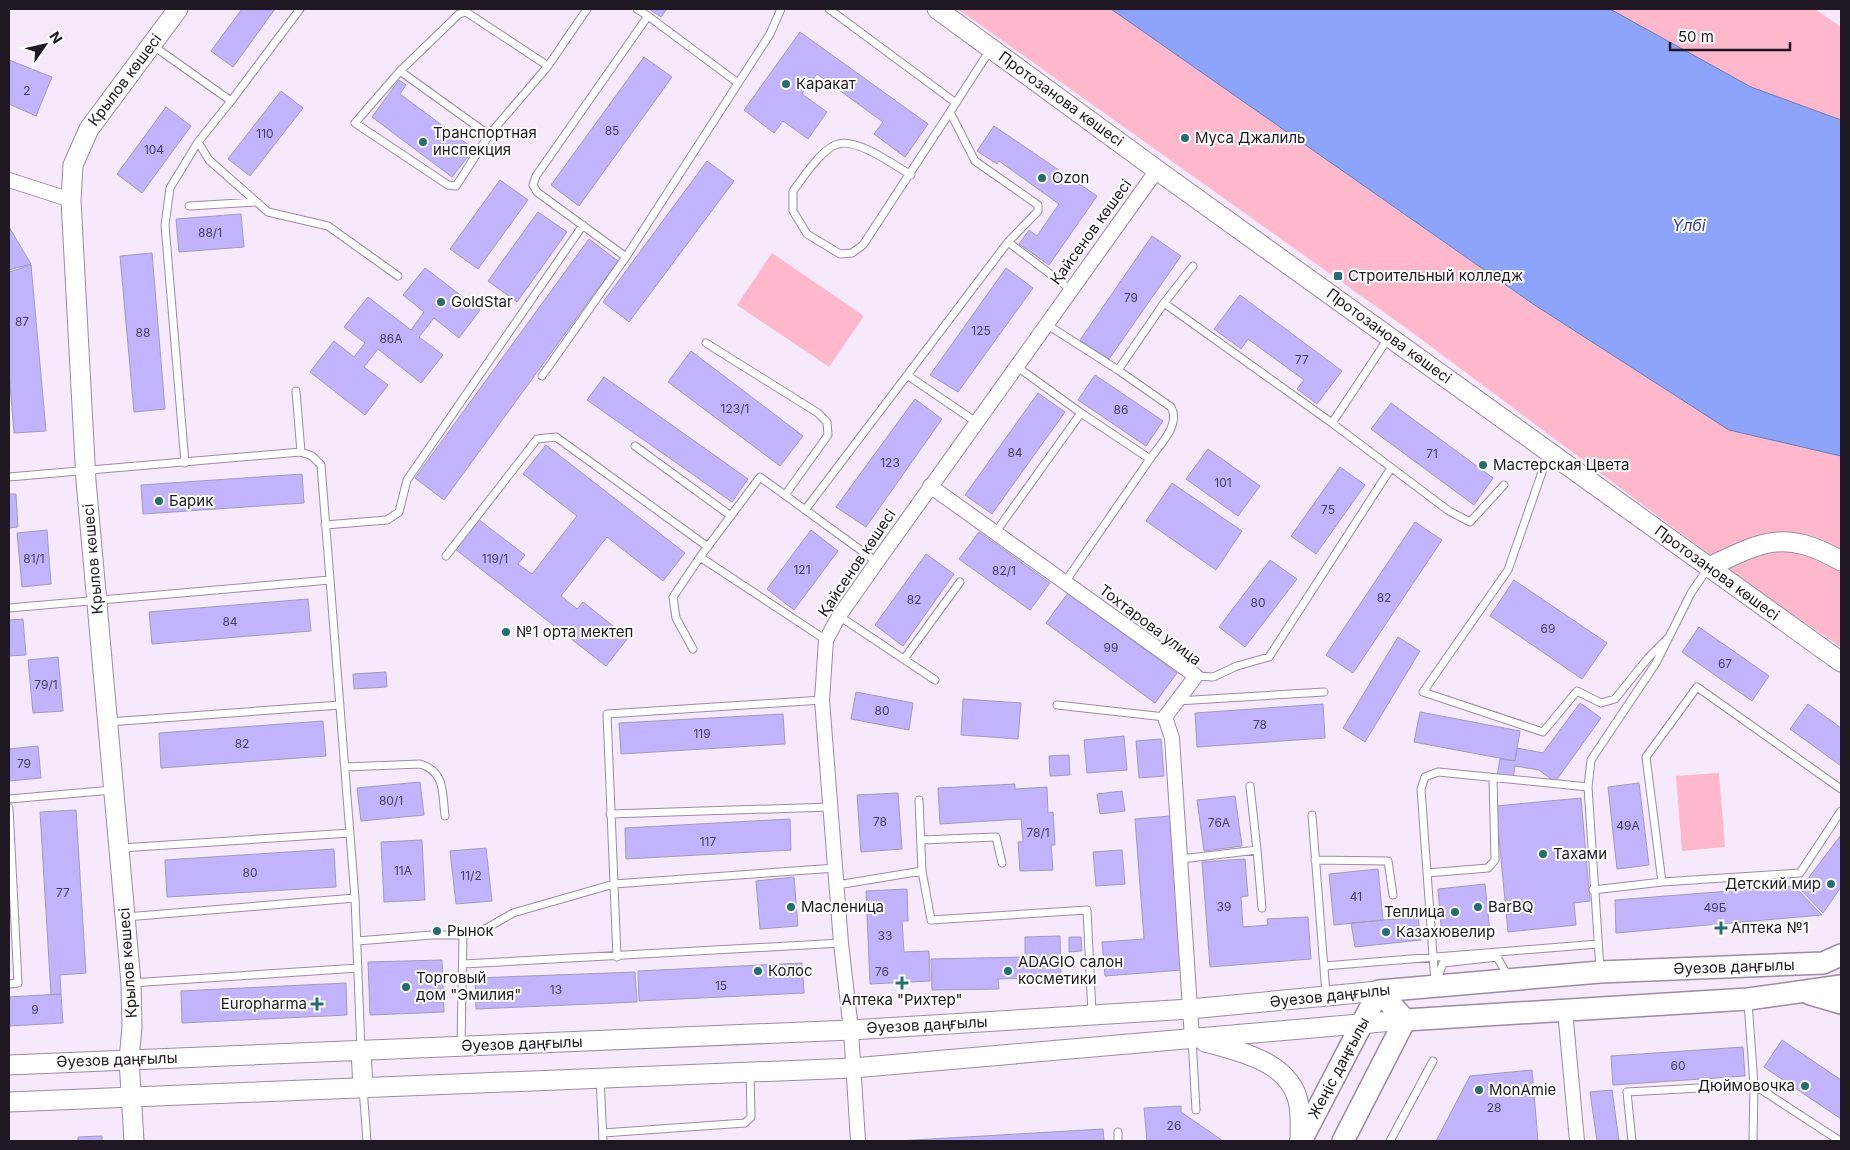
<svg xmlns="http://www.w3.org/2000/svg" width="1850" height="1150" viewBox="0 0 1850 1150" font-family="Inter,sans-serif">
	<rect width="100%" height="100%" fill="#f6e9fb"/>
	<path fill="#feb8cb" d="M958,9H1111L1532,304L1729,430L1841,456V647L1762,594L1409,330Z
		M1610,9H1815L1841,27V120L1751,87Z
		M772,253L864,316L829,367L737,305Z
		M1719,773L1725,847L1682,851L1676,776Z"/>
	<path fill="#8ca4fa" stroke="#6b7ab9" d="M1111,9H1610L1751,87L1841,120V456L1729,430L1533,304Z"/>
	<path fill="#c3b3fc" stroke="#a19bbb" d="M242,9H275L233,67L211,51Z
		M649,9H667L661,17Z
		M800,32L928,124L905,157L874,134L883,122L817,74L802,94L827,112L808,139L783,121L774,133L744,110Z
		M644,57L672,77L579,206L551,185Z
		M9,60L52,77L36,116L9,104Z
		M399,80L406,85L400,94L474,149L452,177L372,117Z
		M281,91L303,108L250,176L228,159Z
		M166,107L191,126L142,193L117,174Z
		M994,126L1097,196L1049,265L1019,244L1029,230L1037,236L1059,204L999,161L997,164L977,151Z
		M707,161L734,181L629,322L603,302Z
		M500,180L528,200L478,269L450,249Z
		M538,212L567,232L517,302L488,281Z
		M241,214L244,247L179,252L176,219Z
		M9,227L31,264L9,270Z
		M1152,236L1181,256L1109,359L1080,340Z
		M589,239L618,261L444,500L415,478Z
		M152,253L165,409L134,412L120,256Z
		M31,265L46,431L14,433L9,373V272Z
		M425,268L480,310L459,338L434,318L419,337L443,355L421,383L378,349L364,367L388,385L365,415L310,372L334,341L354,357L365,343L344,327L368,297L411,330L424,312L403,295Z
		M1006,268L1033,288L958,392L930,375Z
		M1240,295L1342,371L1317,404L1297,389L1304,380L1248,339L1241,349L1214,329Z
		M691,351L803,436L780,466L668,382Z
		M1095,375L1163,421L1146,446L1078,400Z
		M604,377L748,479L732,502L587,400Z
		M1038,393L1065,412L992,514L965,495Z
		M915,399L942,419L866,527L836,507Z
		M1391,403L1493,478L1474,505L1371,429Z
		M546,445L685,553L663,581L607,537L561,596L577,609L583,602L628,638L606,666L455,549L478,519L525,555L518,564L532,574L577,516L523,474Z
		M1208,449L1260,486L1238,516L1186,479Z
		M1340,467L1365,485L1316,554L1291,536Z
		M302,474L304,503L143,514L141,485Z
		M1172,483L1242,531L1216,570L1146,521Z
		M9,494H16L18,527L9,528Z
		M1415,522L1442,540L1353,673L1326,655Z
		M47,530L51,584L22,587L17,533Z
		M811,530L838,551L794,610L767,589Z
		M979,532L1050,583L1030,610L959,559Z
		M926,554L954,574L903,646L875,625Z
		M1270,560L1297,579L1245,647L1219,627Z
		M1514,580L1607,643L1582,679L1490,616Z
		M1068,593L1177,673L1155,703L1046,623Z
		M308,599L311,631L152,644L149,612Z
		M23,619L26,655L9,656V620Z
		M1699,627L1769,676L1752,701L1682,652Z
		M1398,637L1420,651L1365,742L1343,728Z
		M58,657L63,711L33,713L28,660Z
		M386,672L387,687L354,689L353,674Z
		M856,692L913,703L909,730L851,719Z
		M963,699L1021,703L1018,739L961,735Z
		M1580,703L1601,718L1555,782L1539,770L1515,766L1513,779L1497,776L1500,759L1515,761L1517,748L1543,753Z
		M1323,704L1325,738L1197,747L1195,713Z
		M1808,704L1841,728V766L1790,729Z
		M1420,712L1520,731L1515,761L1414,742Z
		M783,714L785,744L621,754L619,723Z
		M323,721L326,756L161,768L159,733Z
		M1124,736L1127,770L1087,773L1084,740Z
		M1161,739L1164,776L1139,778L1136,741Z
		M38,746L41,778L9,781V749Z
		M1069,755L1070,775L1050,776L1049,756Z
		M420,782L424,815L361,821L357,788Z
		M1639,783L1649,865L1617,869L1608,787Z
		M1015,784V789L1047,787L1048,813L1053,812L1055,845H1051L1053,870L1020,871L1018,842H1023L1021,819L940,824L938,788Z
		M1122,791L1125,811L1100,814L1097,794Z
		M898,793L902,849L861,852L857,795Z
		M1235,796L1242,846L1204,851L1197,800Z
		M1581,798L1590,901L1574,903L1576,925L1508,932L1496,806Z
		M76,810L86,973L60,975L61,994L51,995L40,812Z
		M1170,816L1182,970L1105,976L1102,942L1144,939L1135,819Z
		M790,819L791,850L626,859L625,828Z
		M1841,835V887L1823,913L1800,889Z
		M422,840L425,900L384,902L381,842Z
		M486,848L492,901L456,904L450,851Z
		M334,849L336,887L167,897L165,860Z
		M1122,850L1125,884L1096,886L1093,852Z
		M1245,859L1248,896L1241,897L1243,927L1268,925L1267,919L1308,917L1311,959L1210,967L1202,862Z
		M1378,869L1383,920L1334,925L1329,874Z
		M794,877L798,926L760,929L756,881Z
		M1485,884L1490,933L1442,938L1438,889Z
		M1794,886L1822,915L1616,933L1615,900Z
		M907,889L908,921H902L904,952L929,951L930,981L870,984L866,891Z
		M1418,917L1421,940L1355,947L1351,923Z
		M1060,936L1061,977L998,979L999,989L932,990L931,959L1025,957V937Z
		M1069,937H1081L1082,951L1069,952Z
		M442,960L444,1012L370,1015L368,962Z
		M802,963L804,993L639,1001L638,971Z
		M635,972L637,1002L476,1009L475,978Z
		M346,983L347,1015L182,1023L181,991Z
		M61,994L63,1023L9,1026V997Z
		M1782,1040L1841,1080V1119L1764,1067Z
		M1743,1047L1745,1076L1613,1085L1611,1056Z
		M1532,1070L1538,1141H1436L1470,1076Z
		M1612,1090L1619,1141H1597L1590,1092Z
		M1181,1106V1112L1223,1141H1147L1144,1108Z
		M1103,1129L1104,1141H897Z
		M102,1136V1141H78V1137Z"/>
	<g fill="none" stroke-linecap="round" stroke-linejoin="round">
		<defs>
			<path id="lane" d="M637,9L648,16L536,176L533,185L537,192L626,257L770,34L781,9
				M829,9L956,103
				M648,16L738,83
				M152,45L231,101L300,9
				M990,50L950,112L975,161L1038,205V211L1008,242L1070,289
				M400,71L459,14L466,12L548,66
				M489,135L400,71L355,123L448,185L456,186L489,135L548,66L587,9
				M198,142L209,160L268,212L328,226L398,276
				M911,175C894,165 857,138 838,144C822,148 803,178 793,191V211L807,234L840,254L852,253L863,245L950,112
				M189,206L256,202
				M1164,303L1193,266
				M1046,324L1118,370L1164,303L1332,423L1389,337
				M706,343L818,413L827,422L828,435L785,495
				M1118,370L1171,407C1181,425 1160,444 1150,459
				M907,375L976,422
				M542,376L626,257
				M296,391L301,452
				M1332,423L1449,511L1470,522L1504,485
				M635,446L731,516
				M1548,455L1508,570L1423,692L1543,732L1577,691L1601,703L1615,699L1648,658L1668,638
				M185,463L165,225L170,188L198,142L231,101
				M9,477L301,452L312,456L321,465L355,898L361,1050
				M805,510L1008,242
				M325,525L387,520L399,512L407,480L583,225
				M995,533L1081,413L1016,366
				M446,556L537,439L556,437L708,547
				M700,557L760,477L877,562
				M1065,582L1150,459L1081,413
				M9,608L330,580
				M839,616L935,680
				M693,649L676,618L673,597L700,557L826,640
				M904,659L960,582
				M1196,676L1213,677L1237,666L1269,657L1391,468
				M1177,701L1324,692
				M1057,705L1165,717
				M108,722L340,705
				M345,767L420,764C446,772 442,793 445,816
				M1250,786L1257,850
				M1841,789L1697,687L1646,757L1662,882L1800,873L1841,811
				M9,799L113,790
				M9,808L18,983L9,984
				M610,814L831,807
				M1312,815L1326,994
				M921,840L996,837L1002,863
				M121,848L350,833
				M1181,859L1257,850L1262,908
				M1315,860L1388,861L1393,895
				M922,871L931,920L1087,910L1092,1013
				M1427,873L1488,868L1495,860L1493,778
				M837,885L922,871L919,800
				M1593,890L1662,882
				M126,917L355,898
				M357,941L432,935H463L487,928L513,913L614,884L836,868
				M617,957L607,714L822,700
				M463,964L841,943
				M1324,966L1598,944
				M1600,969L1588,787L1591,760L1656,663L1691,593L1708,568
				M131,983L358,968
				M1435,983L1421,789L1425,777L1438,772L1588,787
				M1436,983L1443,963L1497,957L1509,978
				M1748,1002L1754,1085L1753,1141
				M1192,1038L1196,1110
				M461,1046L463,935
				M600,1078L603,1141
				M363,1088L367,1141
				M603,1133L745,1123L751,1117L750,1072
				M1118,1141V1132
				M1390,1141L1433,1061
				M1632,1141L1627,1092L1754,1085L1840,1141"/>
			<path id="street" d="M9,180L71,200
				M930,486L1196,676L1165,717L1172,738L1192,1038
				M1565,1010L1577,1141
				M858,1141L851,1030L841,943L822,700L826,640L839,616L877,562L1157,170"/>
			<path id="secondary" d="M937,9L1157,170L1841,662
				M1709,567C1763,541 1785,529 1841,561
				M1205,1042C1239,1051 1293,1062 1299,1106C1301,1117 1300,1130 1300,1141
				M361,1050L363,1088
				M9,1065L851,1030L1190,1009L1379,991
				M9,1102L853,1068L1405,1020
				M134,1141L129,1060L132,1027L131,983L86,481L71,200L73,165L89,129L178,9"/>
			<path id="primary" d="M1379,991L1600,972L1823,963L1841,955
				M1810,994L1841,1003
				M1405,1020L1748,999L1841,986
				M1301,1141L1379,991
				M1343,1141L1405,1020L1379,991"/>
		</defs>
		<use href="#lane" stroke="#9d8aa5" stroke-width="9"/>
		<use href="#street" stroke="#9d8aa5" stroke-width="16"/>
		<use href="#secondary" stroke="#9d8aa5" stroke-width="21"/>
		<use href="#primary" stroke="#9d8aa5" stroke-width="24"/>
		<use href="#lane" stroke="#fff" stroke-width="7"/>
		<use href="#street" stroke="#fff" stroke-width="14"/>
		<use href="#secondary" stroke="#fff" stroke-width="19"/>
		<use href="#primary" stroke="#fff" stroke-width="21"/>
	</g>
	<g fill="#236e74" stroke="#fff" stroke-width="2">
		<circle cx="786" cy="84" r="5"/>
		<circle cx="1185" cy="138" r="5"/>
		<circle cx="423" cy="142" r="5"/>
		<circle cx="1042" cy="178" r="5"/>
		<rect x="1333" y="271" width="10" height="10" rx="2.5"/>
		<circle cx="441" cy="302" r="5"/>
		<circle cx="1483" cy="465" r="5"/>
		<circle cx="159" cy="501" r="5"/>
		<circle cx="506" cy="632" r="5"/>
		<circle cx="1543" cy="854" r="5"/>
		<circle cx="1831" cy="884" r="5"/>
		<circle cx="791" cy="907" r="5"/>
		<circle cx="1478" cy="907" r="5"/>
		<circle cx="1455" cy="912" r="5"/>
		<path d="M1718.5 920.5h5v5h5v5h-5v5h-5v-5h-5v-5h5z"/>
		<circle cx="437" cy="931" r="5"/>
		<circle cx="1386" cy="932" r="5"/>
		<circle cx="758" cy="971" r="5"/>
		<circle cx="1008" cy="971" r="5"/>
		<path d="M899.5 975.5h5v5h5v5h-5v5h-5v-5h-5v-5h5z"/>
		<circle cx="406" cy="987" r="5"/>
		<path d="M314.5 996.5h5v5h5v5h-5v5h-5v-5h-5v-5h5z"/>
		<circle cx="1805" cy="1086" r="5"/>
		<circle cx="1479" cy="1090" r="5"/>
	</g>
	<g text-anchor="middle" stroke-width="4" stroke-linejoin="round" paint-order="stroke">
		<g font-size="12" fill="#483e58">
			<text x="27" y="95">2</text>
			<text x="612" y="135">85</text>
			<text x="265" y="138">110</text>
			<text x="154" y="154">104</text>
			<text x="210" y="237">88/1</text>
			<text x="1131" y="302">79</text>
			<text x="22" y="326">87</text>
			<text x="981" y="335">125</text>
			<text x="143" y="337">88</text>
			<text x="391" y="343">86А</text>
			<text x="1302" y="364">77</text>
			<text x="735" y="413">123/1</text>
			<text x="1121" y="414">86</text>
			<text x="1015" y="457">84</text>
			<text x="1432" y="458">71</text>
			<text x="890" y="467">123</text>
			<text x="1223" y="487">101</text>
			<text x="1328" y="514">75</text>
			<text x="34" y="563">81/1</text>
			<text x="495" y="563">119/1</text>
			<text x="802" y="574">121</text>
			<text x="1004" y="575">82/1</text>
			<text x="1384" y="602">82</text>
			<text x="914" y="604">82</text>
			<text x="1258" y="607">80</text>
			<text x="230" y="626">84</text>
			<text x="1548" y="633">69</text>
			<text x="1111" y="652">99</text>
			<text x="1725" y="668">67</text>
			<text x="46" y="689">79/1</text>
			<text x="882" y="715">80</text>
			<text x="1260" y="729">78</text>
			<text x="702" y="738">119</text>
			<text x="242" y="748">82</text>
			<text x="24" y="768">79</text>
			<text x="391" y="805">80/1</text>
			<text x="880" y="826">78</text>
			<text x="1219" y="827">76А</text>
			<text x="1628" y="830">49А</text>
			<text x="1038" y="837">78/1</text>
			<text x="708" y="846">117</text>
			<text x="403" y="875">11А</text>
			<text x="250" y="877">80</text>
			<text x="471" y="880">11/2</text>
			<text x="63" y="897">77</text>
			<text x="1356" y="901">41</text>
			<text x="1224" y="911">39</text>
			<text x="1715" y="912">49Б</text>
			<text x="885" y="940">33</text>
			<text x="882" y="976">76</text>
			<text x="721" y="990">15</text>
			<text x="556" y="994">13</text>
			<text x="35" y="1014">9</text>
			<text x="1678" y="1070">60</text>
			<text x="1494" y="1112">28</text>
			<text x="1174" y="1130">26</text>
		</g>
		<g font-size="15" fill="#1f1722" stroke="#fff">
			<text transform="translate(125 80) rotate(-53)" y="5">Крылов көшесі</text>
			<text transform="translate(1061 99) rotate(36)" y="5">Протозанова көшесі</text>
			<text transform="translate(1091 232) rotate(-54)" y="5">Қайсенов көшесі</text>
			<text transform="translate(1389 336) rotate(36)" y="5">Протозанова көшесі</text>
			<text transform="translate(93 559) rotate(-95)" y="5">Крылов көшесі</text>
			<text transform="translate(857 563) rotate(-56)" y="5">Қайсенов көшесі</text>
			<text transform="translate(1717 573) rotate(36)" y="5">Протозанова көшесі</text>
			<text transform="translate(1150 625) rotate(37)" y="5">Тохтарова улица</text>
			<text transform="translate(128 963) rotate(-94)" y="5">Крылов көшесі</text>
			<text transform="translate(1734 967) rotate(-2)" y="5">Әуезов даңғылы</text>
			<text transform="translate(1330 996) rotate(-6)" y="5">Әуезов даңғылы</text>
			<text transform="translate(927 1025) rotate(-3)" y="5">Әуезов даңғылы</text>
			<text transform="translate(522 1044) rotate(-2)" y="5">Әуезов даңғылы</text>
			<text transform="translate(117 1060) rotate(-2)" y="5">Әуезов даңғылы</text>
			<text transform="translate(1339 1068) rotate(-62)" y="5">Жеңіс даңғылы</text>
		</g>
		<g font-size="15" fill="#1f1722" stroke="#fff" text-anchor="start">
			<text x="796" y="89">Каракат</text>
			<text x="433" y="138">Транспортная<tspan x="433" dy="17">инспекция</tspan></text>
			<text x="1195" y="143">Муса Джалиль</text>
			<text x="1052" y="183">Ozon</text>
			<text x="1348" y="281">Строительный колледж</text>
			<text x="451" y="307">GoldStar</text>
			<text x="1493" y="470">Мастерская Цвета</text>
			<text x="169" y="506">Барик</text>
			<text x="516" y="637">№1 орта мектеп</text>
			<text x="1553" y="859">Тахами</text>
			<text x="1821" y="889" text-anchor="end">Детский мир</text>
			<text x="801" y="912">Масленица</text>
			<text x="1488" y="912">BarBQ</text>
			<text x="1445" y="917" text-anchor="end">Теплица</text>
			<text x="1731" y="933">Аптека №1</text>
			<text x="447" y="936">Рынок</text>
			<text x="1396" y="937">Казахювелир</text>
			<text x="1018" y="967">ADAGIO салон<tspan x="1018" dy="17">косметики</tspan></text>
			<text x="768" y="976">Колос</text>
			<text x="416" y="983">Торговый<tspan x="416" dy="17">дом "Эмилия"</tspan></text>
			<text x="902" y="1005" text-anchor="middle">Аптека "Рихтер"</text>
			<text x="307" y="1009" text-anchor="end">Europharma</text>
			<text x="1795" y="1091" text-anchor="end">Дюймовочка</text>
			<text x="1489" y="1095">MonAmie</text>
		</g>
		<g font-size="16" font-style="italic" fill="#2e3c9d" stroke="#fff">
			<text x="1689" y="231">Үлбі</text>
		</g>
	</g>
	<rect width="1850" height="1150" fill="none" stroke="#1f1722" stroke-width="20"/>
	<g transform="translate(45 45) rotate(56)" stroke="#ffffff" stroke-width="4" paint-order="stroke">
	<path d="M0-4L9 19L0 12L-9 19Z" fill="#1f1722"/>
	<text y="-8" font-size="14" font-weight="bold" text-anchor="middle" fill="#1f1722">N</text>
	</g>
	<path d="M1670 42v8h120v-8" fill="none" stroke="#1f1722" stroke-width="2.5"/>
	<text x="1678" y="42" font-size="15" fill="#1f1722" stroke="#ffffff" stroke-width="4" paint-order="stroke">50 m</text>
</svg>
